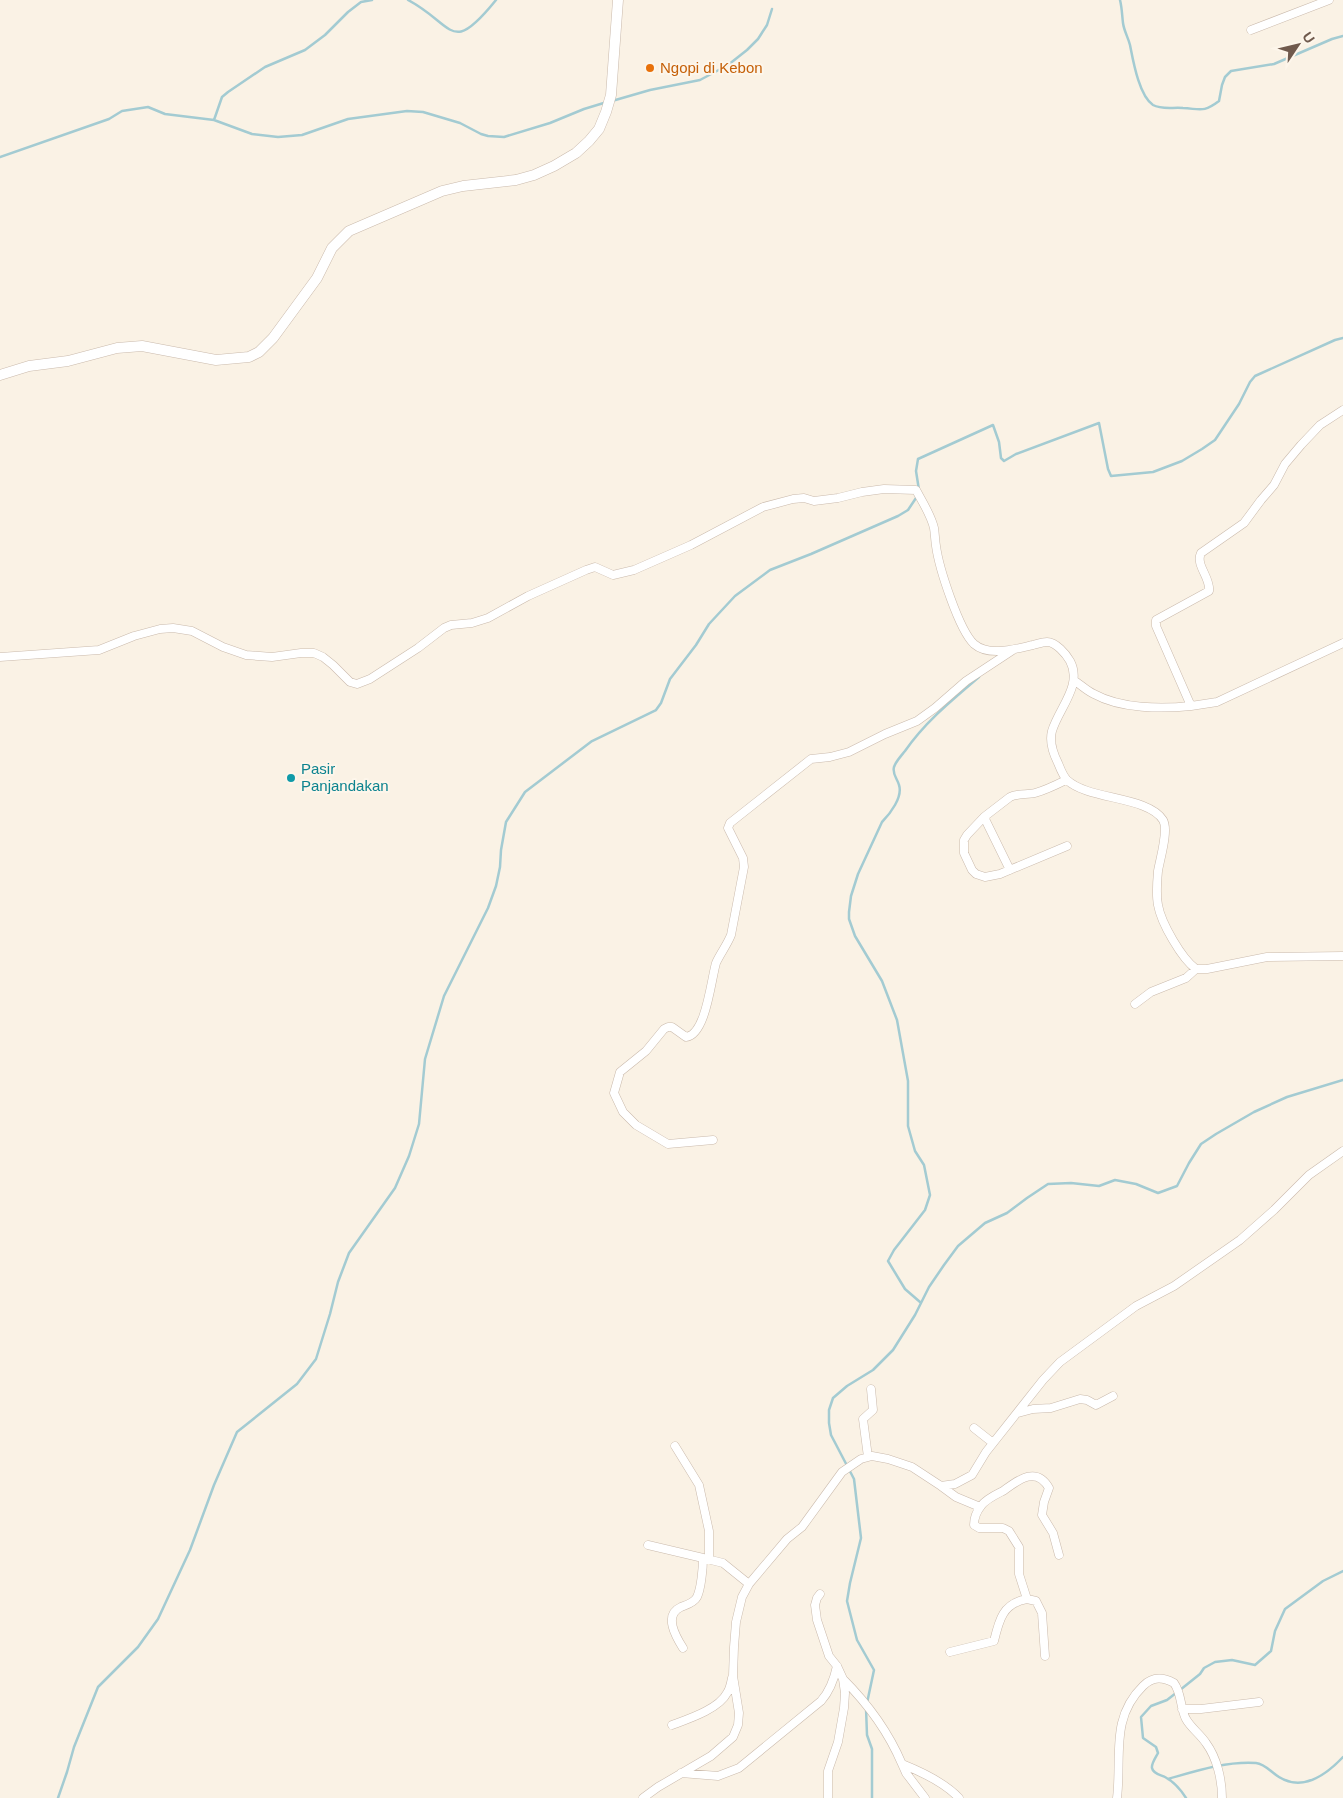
<svg xmlns="http://www.w3.org/2000/svg" width="1343" height="1798" viewBox="0 0 1343 1798" font-family="Helvetica,sans-serif">
	<rect width="100%" height="100%" fill="#faf2e5"/>
	<g fill="none" stroke-linecap="round" stroke-linejoin="round">
		<path stroke="#a3cbd2" stroke-width="2.5" d="M408,0C455,25 450,57 496,0
			M1120,0C1122,8 1122,15 1123,23C1124,31 1128,37 1130,45C1133,60 1139,96 1153,105C1162,110 1173,107 1183,108C1201,109 1203,113 1219,101L1222,85L1225,77L1231,71L1274,64L1332,39L1343,36
			M612,101L650,90L700,80L728,65L747,50L758,39L767,25L772,9
			M214,120L222,97L228,92L265,67L305,50L325,35L348,12L361,2L372,0
			M0,157L109,119L122,111L148,107L165,114L214,120L252,134L278,137L302,135L348,119L407,111L423,112L460,123L481,134L488,136L504,137L550,123L584,109L607,102
			M919,490L916,471L918,459L993,425L999,442L1001,458L1004,461L1016,454L1099,423L1108,469L1111,476L1153,472L1182,461L1202,449L1215,440L1239,404L1250,382L1255,376L1335,340L1343,338
			M920,1302L905,1289L888,1261L894,1250L925,1210L930,1195L924,1165L915,1151L908,1126V1081L897,1020L882,981L855,936L849,919V912L851,896L858,874L882,822C890,814 903,797 899,785C897,778 892,774 894,767C896,761 901,756 905,751C925,722 952,700 979,677
			M1180,1690L1200,1674L1204,1668L1215,1662L1232,1660L1255,1665L1271,1651L1275,1631L1285,1609L1323,1581L1343,1571
			M1176,1693L1167,1700L1151,1706L1141,1717L1143,1738L1156,1747L1158,1753C1156,1757 1151,1764 1152,1768C1153,1774 1161,1775 1165,1777C1174,1782 1181,1790 1186,1798
			M867,1703L874,1670L857,1640L847,1601L850,1583L861,1538L854,1479L831,1435L829,1423V1410L833,1398L847,1386L873,1370L893,1350L915,1315L929,1287L944,1265L958,1246L985,1223L1007,1213L1027,1198L1048,1184L1071,1183L1099,1186L1115,1180L1136,1184L1158,1193L1177,1186L1189,1163L1201,1144L1216,1134L1254,1112L1287,1097L1343,1080
			M866,1708L867,1735L872,1749V1798
			M1168,1779C1196,1771 1226,1761 1256,1763C1265,1764 1271,1772 1279,1777C1303,1792 1326,1775 1343,1757
			M58,1798L67,1772L74,1747L98,1687L138,1647L158,1619L190,1550L214,1485L237,1432L297,1384L316,1359L330,1314L338,1282L349,1253L395,1188L409,1156L419,1124L425,1059L444,996L488,908L496,886L500,867L501,850L506,822L525,792L592,741L656,710L661,703L670,679L696,645L709,624L735,596L770,570L811,554L898,516L908,510L918,495"/>
		<defs>
			<path id="minor" d="M1251,30L1329,0
				M0,657L99,650L134,636L160,629L173,628L192,631L223,647L246,655L272,657L301,653H314L323,657L333,665L350,682L357,684L370,679L418,648L444,628L451,625L472,623L488,618L528,596L586,570L595,567L613,575L634,570L691,545L763,507L793,499L804,498L814,501L838,498L862,492L884,489L916,490C922,501 931,515 934,528C935,534 935,540 936,546C939,568 959,630 974,644C989,657 1015,649 1033,645C1037,644 1043,642 1047,642C1056,642 1066,654 1070,661C1083,685 1059,708 1052,731C1049,742 1053,753 1058,763C1060,768 1063,776 1067,780C1088,800 1148,796 1163,820C1169,830 1160,859 1158,871C1157,882 1156,895 1158,905C1161,923 1182,959 1196,969H1207L1267,957L1343,956
				M1075,681C1081,685 1087,691 1094,694C1121,709 1162,709 1191,706L1156,626V620L1209,591C1211,578 1195,565 1201,553L1244,523L1261,500L1274,485L1285,464L1301,445L1320,425L1343,410
				M1191,706L1217,702L1343,643
				M1066,780C1056,785 1046,790 1035,793C1027,795 1018,793 1010,797L984,817L967,835L964,840V853L972,870L976,874L985,877L1000,874L1067,846
				M984,817L1010,870
				M1135,1004L1151,992L1186,978L1196,969
				M713,1140L668,1144L636,1125L623,1112L614,1093L620,1072L646,1051L664,1029L668,1027H672L686,1037C706,1035 711,980 716,963C720,954 727,945 731,935L744,867L743,858L728,828L730,823L811,759L830,757L849,752L885,734L917,721L935,708L966,681L1013,650
				M1018,1413L1033,1409L1051,1408L1080,1399L1087,1400L1096,1405L1113,1396
				M974,1428L993,1443
				M675,1446L699,1485L709,1531V1559
				M868,1457L863,1419L873,1410L871,1389
				M941,1486L956,1497L980,1507
				M648,1545L703,1558
				M820,1594L817,1598L815,1605L817,1620L829,1656L837,1666L843,1679L845,1693L844,1708L838,1742L828,1771V1798
				M1027,1599L1036,1601L1042,1613L1045,1656
				M683,1648C676,1637 663,1615 681,1607C686,1605 694,1603 697,1597C701,1589 703,1568 703,1558L723,1563L749,1584
				M950,1652L994,1641C999,1620 1003,1603 1027,1599L1019,1574V1547L1009,1531L1003,1528H979L974,1525C974,1519 977,1511 981,1506C986,1499 995,1495 1003,1491C1017,1481 1036,1465 1049,1488L1044,1502L1042,1515L1053,1533L1059,1555
				M843,1679C868,1704 888,1731 902,1764C922,1772 945,1783 959,1798
				M1182,1709H1201L1259,1702
				M672,1725C688,1719 719,1709 727,1693C730,1689 731,1683 732,1678
				M902,1764L906,1773L925,1798
				M681,1773L718,1776L739,1768L821,1701C830,1691 834,1680 837,1666
				M643,1798L658,1787L711,1756L733,1737L738,1725L739,1713L733,1676L734,1647L736,1622L742,1597L749,1584L787,1539L802,1527L842,1472L861,1459L872,1456L888,1459L912,1467L941,1486L955,1484L972,1475L986,1452L1043,1380L1060,1362L1136,1306L1174,1286L1240,1240L1274,1210L1309,1175L1343,1151
				M1117,1798C1122,1757 1110,1718 1143,1686C1153,1676 1163,1677 1174,1683C1182,1694 1180,1708 1186,1719C1191,1728 1200,1734 1206,1743C1217,1758 1222,1780 1222,1798"/>
			<path id="tertiary" d="M0,375L29,366L68,361L117,348L142,346L216,360L249,357L259,352L273,338L317,278L332,248L349,231L442,191L463,186L516,180L534,175L554,166L576,153L589,141L599,129L606,112L611,95L618,0"/>
		</defs>
		<use href="#minor" stroke="#cabaac" stroke-width="9"/>
		<use href="#tertiary" stroke="#cabaac" stroke-width="11"/>
		<use href="#minor" stroke="#fff" stroke-width="8"/>
		<use href="#tertiary" stroke="#fff" stroke-width="10"/>
	</g>
	<circle fill="#e8710a" stroke="#fdf6eb" stroke-width="2" cx="650" cy="68" r="5"/>
	<circle fill="#0f9aa8" stroke="#fdf6eb" stroke-width="2" cx="291" cy="778" r="5"/>
	<g text-anchor="middle" stroke-width="4" stroke-linejoin="round" paint-order="stroke">
		<g font-size="15" fill="#c56008" stroke="#fdf6eb" text-anchor="start">
			<text x="660" y="73">Ngopi di Kebon</text>
		</g>
		<g font-size="15" fill="#0d838f" stroke="#fdf6eb" text-anchor="start">
			<text x="301" y="774">Pasir<tspan x="301" dy="17">Panjandakan</tspan></text>
		</g>
	</g>
	<g transform="translate(1298 45) rotate(55)" stroke="#fdf6eb" stroke-width="4" paint-order="stroke">
	<path d="M0-4L9 19L0 12L-9 19Z" fill="#705a4d"/>
	<text y="-8" font-size="14" font-weight="bold" text-anchor="middle" fill="#705a4d">U</text>
	</g>
</svg>
